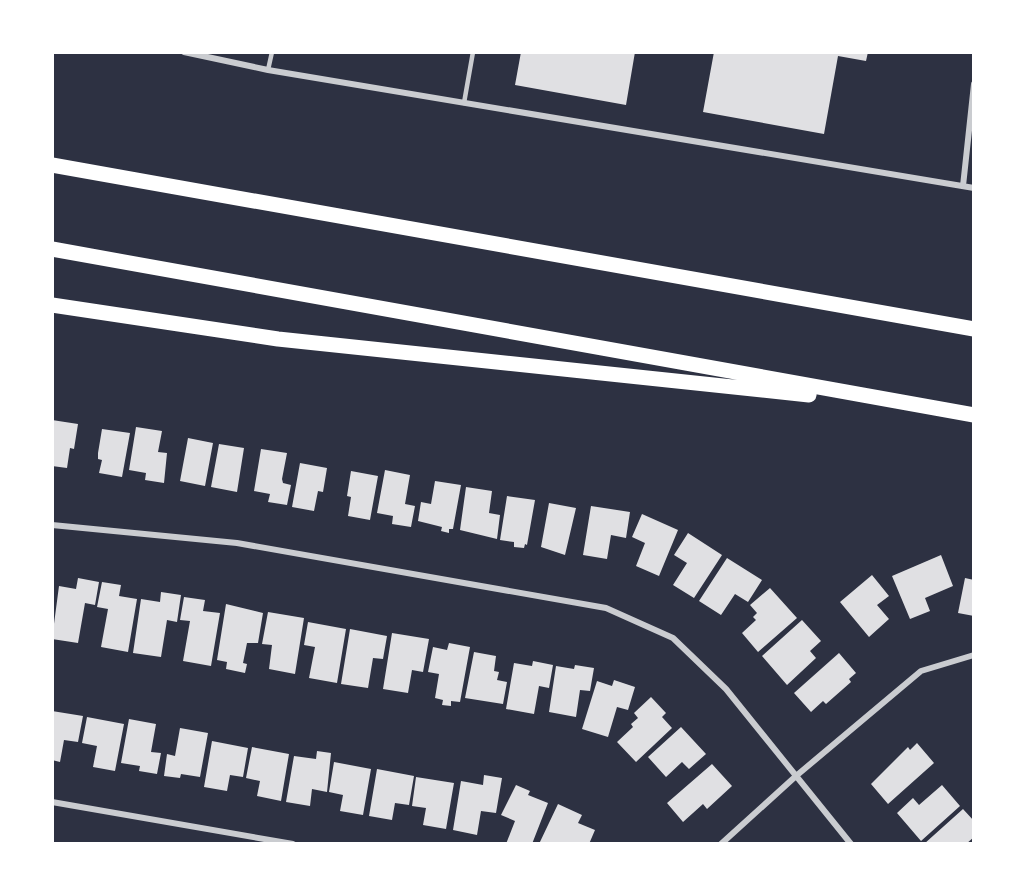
<svg xmlns="http://www.w3.org/2000/svg" width="1026" height="896" viewBox="0 0 1026 896" font-family="'Sofia Sans Condensed',sans-serif">
	<rect width="100%" height="100%" fill="#2d3142"/>
	<path fill="#e0e0e3" d="M521,52H635L626,105L515,85Z
		M714,52H868L866,61L838,56L824,134L703,112Z
		M52,420L78,424L74,449L70,448L67,468L52,466Z
		M136,427L162,431L158,452L167,453L164,483L145,480L146,473L129,470Z
		M102,429L130,433L122,477L99,473L102,460L98,459V453Z
		M188,438L213,443L205,486L180,481Z
		M219,444L244,448L237,492L211,487Z
		M261,449L287,453L282,479L283,483L291,485L287,505L268,502L270,494L254,491Z
		M300,463L327,468L323,492L318,491L314,511L292,507Z
		M385,470L410,475L405,504L415,506L411,527L392,524L393,516L377,513Z
		M351,471L378,476L370,520L348,516L351,497L347,496Z
		M435,481L461,485L453,529H449V533L441,531L442,527L418,521L421,502L431,504Z
		M466,487L492,491L489,513L500,515L497,539L460,530Z
		M507,496L535,500L527,545L525,544L524,548L514,547V542L500,540Z
		M549,503L576,508L565,555L541,547Z
		M591,506L630,512L626,538L611,535L607,559L583,555Z
		M642,514L678,530L659,576L636,566L645,543L632,537Z
		M688,533L722,555L694,598L673,585L687,563L674,555Z
		M941,555L953,586L925,598L930,611L910,619L892,576Z
		M727,558L762,580L748,602L735,594L721,615L699,601Z
		M872,575L889,596L877,605L889,619L869,637L840,602Z
		M78,578L99,582L95,605L85,603L78,643L52,639L59,586L76,589Z
		M965,578L974,580V616L958,613Z
		M102,582L121,585L119,596L137,599L128,652L101,647L108,609L97,607Z
		M770,588L797,618L758,652L742,633L756,620L753,617L757,613L750,605Z
		M161,592L181,595L177,622L167,620L161,657L133,653L141,599L160,602Z
		M184,597L205,600L203,611L220,613L211,666L183,661L190,621L180,620Z
		M226,604L263,613L258,643H247L243,663L247,664L245,673L226,669L227,662L217,660Z
		M268,612L304,618L295,674L269,669L272,645L262,644Z
		M802,620L821,641L810,651L816,658L787,685L762,656Z
		M308,622L346,629L337,683L309,678L315,647L304,645Z
		M350,629L387,636L383,659L373,658L368,688L341,684Z
		M392,633L429,639L423,672L412,670L408,693L383,689Z
		M449,643L470,647L460,702L451,701V706L442,705L443,700L435,698L439,674L428,672L433,647L447,650Z
		M474,652L496,656L494,671L499,672L497,680L507,682L503,704L465,698Z
		M839,653L856,673L849,679L851,682L826,704L823,701L811,712L794,693Z
		M533,661L553,665L549,688L539,686L534,714L506,709L514,663L532,666Z
		M575,665L594,668L590,691L580,690L576,717L549,712L556,666L574,669Z
		M614,680L635,687L628,710L617,707L608,737L582,729L597,681L612,686Z
		M651,697L666,713L662,717L672,728L636,762L617,742L633,727L631,724L638,718L634,713Z
		M52,711L83,716L78,742L64,740L60,762L52,760Z
		M87,717L124,724L115,771L93,767L97,746L82,743Z
		M129,719L156,724L151,752L161,753L157,774L139,771L140,766L121,763Z
		M681,727L706,754L689,769L682,762L666,777L648,757Z
		M180,728L208,733L200,777L181,774L180,778L164,776L167,754L175,756Z
		M212,741L248,748L243,777L230,775L227,791L204,787Z
		M917,743L934,763L888,804L871,784L908,747L910,750Z
		M252,747L289,754L281,801L257,796L260,781L246,778Z
		M317,751L331,753L327,792L312,789L310,806L286,802L294,756L316,759Z
		M334,762L371,769L363,815L340,811L343,795L329,792Z
		M712,764L732,786L707,809L703,804L683,822L667,803Z
		M377,769L414,776L409,805L395,803L392,820L369,816Z
		M484,775L502,778L496,813L481,811L477,835L453,830L461,781L483,785Z
		M416,777L454,783L446,829L423,825L426,808L412,806Z
		M516,785L530,791L528,795L548,803L532,844H506L515,821L501,815Z
		M942,785L960,806L921,841L897,813L913,798L919,805Z
		M558,804L582,815L578,823L595,830L589,844H539Z
		M963,809L974,821V837L966,844H924Z"/>
	<g fill="none" stroke-linecap="round" stroke-linejoin="round">
		<path stroke="#caccd0" stroke-width="4.5" d="M268,70L272,52
			M464,103L473,52"/>
		<path stroke="#caccd0" stroke-width="6" d="M184,52L268,70L974,188
			M963,186L974,84
			M52,525L237,543L606,608L673,638L726,689L851,844
			M52,802L293,844
			M721,844L796,776L921,671L974,655"/>
		<path stroke="#fff" stroke-width="15" d="M52,165L974,329
			M52,249L974,415
			M52,305L278,339L809,395"/>
	</g>
	<rect width="1026" height="896" fill="none" stroke="#ffffff" stroke-width="108"/>
</svg>
